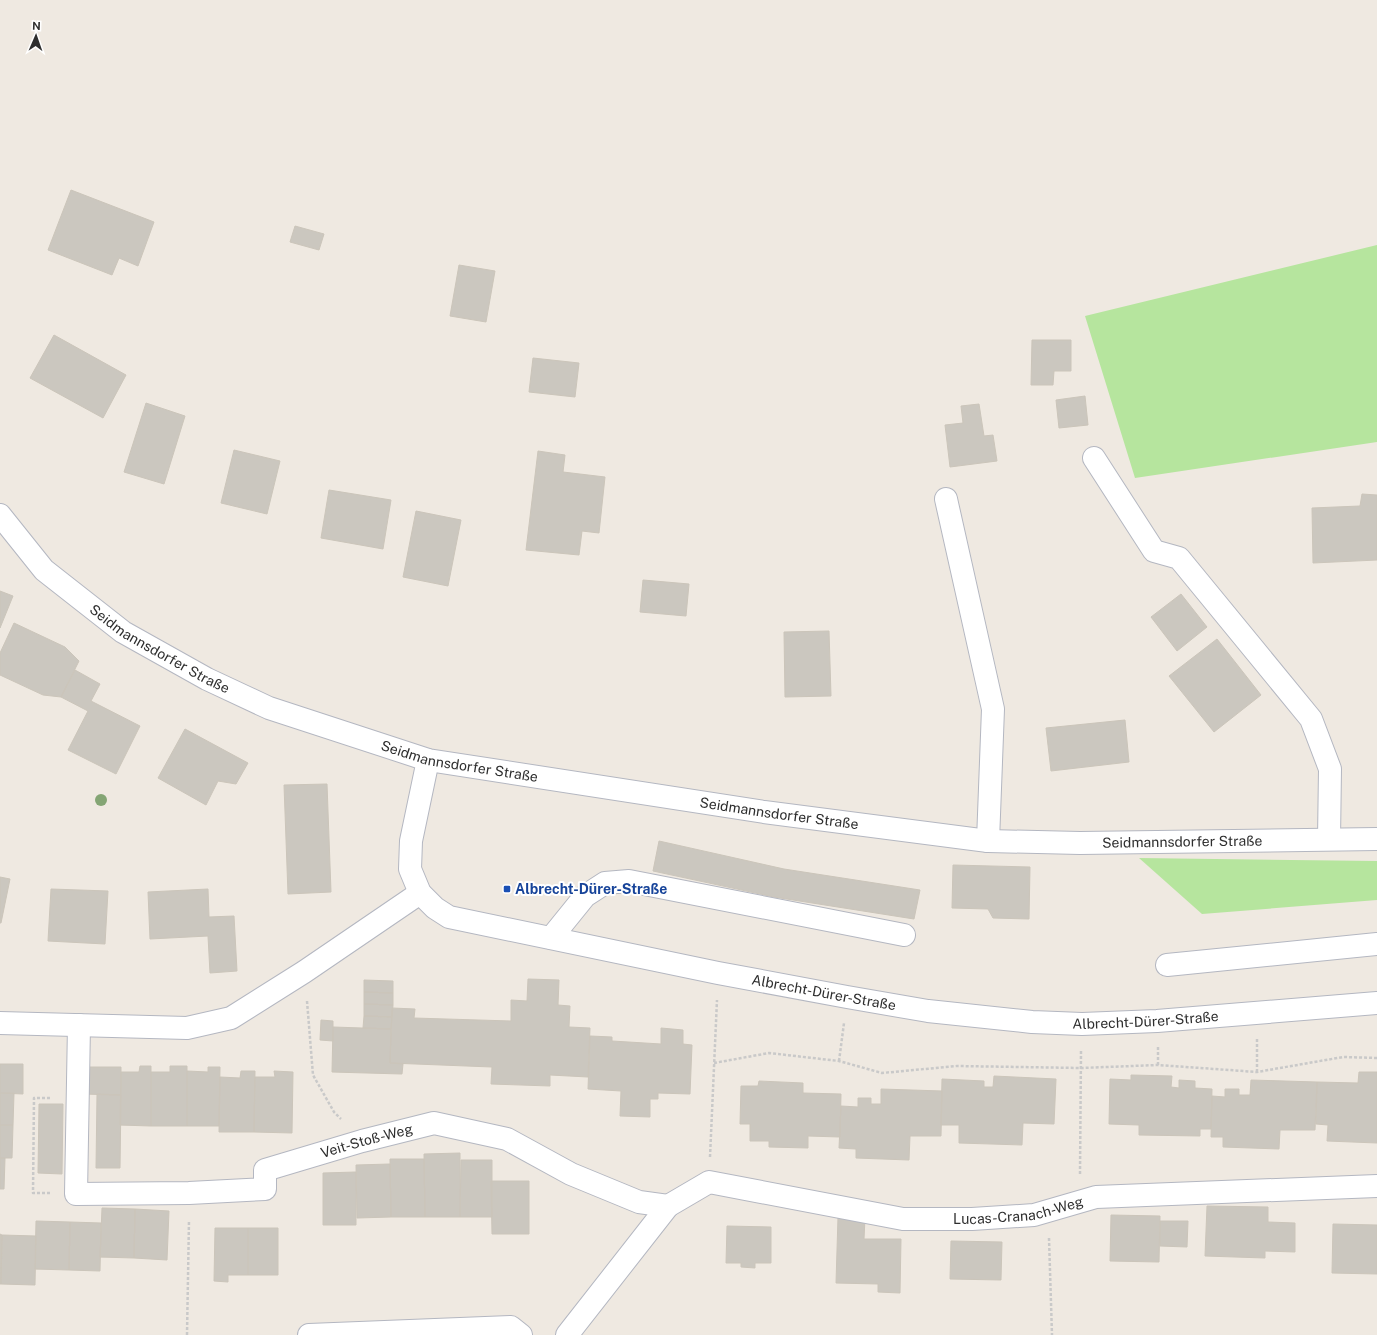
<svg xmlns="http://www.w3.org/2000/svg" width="1377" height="1335" viewBox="0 0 1377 1335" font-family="'Public Sans',sans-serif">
	<rect width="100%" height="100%" fill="#efe9e1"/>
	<path fill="#b6e59e" d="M1377,245V442L1135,478L1085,316Z
		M1139,858L1377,861V900L1202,914Z"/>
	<path fill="#cbc7bf" stroke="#cbc5ba" d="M71,190L154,222L138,266L119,258L112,275L48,250Z
		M295,226L324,234L319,250L290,242Z
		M459,265L495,271L486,322L450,316Z
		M54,335L126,375L103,418L30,378Z
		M1032,340H1071V371H1054L1053,385H1031Z
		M533,358L579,363L575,397L529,392Z
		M1085,396L1088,425L1059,428L1056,400Z
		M146,403L185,416L164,484L124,472Z
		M979,404L984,436L993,435L997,461L950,467L945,425L963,423L961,406Z
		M234,450L280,461L267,514L221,503Z
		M538,451L565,455L563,472L605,477L599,533L582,531L579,555L526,550Z
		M329,490L391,500L383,549L321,538Z
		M1362,494L1377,495V560L1313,563L1312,508L1360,506Z
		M416,511L461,520L448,586L403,577Z
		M643,580L689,584L686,616L640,612Z
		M0,591L13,596L0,628Z
		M1181,594L1207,627L1177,651L1151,617Z
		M14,623L65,647L79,661L61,697L43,695L0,675V653Z
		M829,631L831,696L785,697L784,632Z
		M1217,639L1261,695L1214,732L1169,676Z
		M75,670L100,684L91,701L140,726L116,774L68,750L88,711L61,697Z
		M1125,720L1129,762L1051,771L1046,728Z
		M185,729L248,763L236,784L218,781L206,805L158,778Z
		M327,784L331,892L288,894L284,785Z
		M659,841L784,869L920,890L914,919L774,897L653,871Z
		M953,865L1030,867L1029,919L993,918L988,909L952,908Z
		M0,877L10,879L1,923H0Z
		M51,889L108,891L105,944L48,941Z
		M208,889L209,917L234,916L237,971L210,973L208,936L150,939L148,892Z
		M528,979L559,980L558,1005L570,1006L569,1027L590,1028L588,1077L550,1075V1086L491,1084L492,1067L390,1063L392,1008L415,1009L414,1018L511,1021V1000L527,1001Z
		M364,980L393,981V993L364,992Z
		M364,992L393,993V1005L364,1004Z
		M364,1004L393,1005L392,1017L364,1016Z
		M364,1016L392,1017L391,1029L363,1028Z
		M321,1020L333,1021V1041L320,1040Z
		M333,1027L391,1029L390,1063L403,1064L402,1074L332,1072Z
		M661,1028L683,1030V1044L692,1045L690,1094L658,1093V1099H650V1117L620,1116L621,1091L588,1089L590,1036L612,1037V1041L661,1044Z
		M0,1064H23V1094L0,1093Z
		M140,1066H151V1126L120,1125L121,1072H139Z
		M170,1066H187V1126H151V1072H170Z
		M82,1067H121V1095L81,1094Z
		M208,1067H220L219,1126H187V1071L208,1072Z
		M241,1071H255L254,1132H219L220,1077L240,1078Z
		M274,1071L293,1072L292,1133L254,1132L255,1077H275Z
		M1359,1072H1377V1143L1327,1141L1328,1125L1316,1124L1317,1082L1358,1083Z
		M1131,1075L1172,1076L1171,1087L1179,1088V1080L1195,1081V1088L1212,1089L1211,1129H1200V1136L1139,1135V1125L1109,1124L1110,1079L1131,1080Z
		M994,1076L1056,1079L1054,1124L1023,1123L1022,1145L959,1143V1125H941L942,1079L984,1081V1087H993Z
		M1251,1080L1317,1082L1315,1130H1280L1279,1149L1223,1147V1137H1211L1212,1096L1225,1097V1089H1239V1095H1250Z
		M759,1081L803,1083V1093L841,1094L840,1137L808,1136V1148L769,1147V1141H750V1124H740L741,1086H758Z
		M881,1089L942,1091L941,1136H910L909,1160L856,1158V1149L839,1148L841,1106L858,1107V1098H871V1104H881Z
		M0,1093H14L13,1125H0Z
		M97,1094L121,1095L120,1168H96Z
		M39,1104H63L62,1174L38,1173Z
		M0,1125H13L12,1158H0Z
		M460,1153V1217H425L424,1154Z
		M0,1158H5L4,1189H0Z
		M390,1159H424L425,1217H391Z
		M461,1160H492V1217H460Z
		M390,1164L391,1217L357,1218L356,1165Z
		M356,1172V1225H323V1173Z
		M491,1181H529V1234H492Z
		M1207,1206L1268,1207V1222L1295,1223V1252L1265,1251V1258L1205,1256Z
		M102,1208L135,1209L134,1258L100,1257Z
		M135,1209L169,1211L167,1260L134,1258Z
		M1111,1215L1160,1216L1159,1262L1110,1261Z
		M838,1217L865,1218L864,1239H901L900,1293L878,1292V1284L836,1283Z
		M36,1221L70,1222L69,1270L35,1269Z
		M1160,1221H1188L1187,1247L1160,1246Z
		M70,1222L101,1223L100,1271L69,1270Z
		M1333,1224L1377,1225V1274L1332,1273Z
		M727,1226L771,1227V1263H755V1268L741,1267V1263H726Z
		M215,1228H248V1275H228V1282L214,1281Z
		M248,1228H278V1275H248Z
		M0,1234L2,1235L1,1284H0Z
		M2,1235L36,1236L35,1285L1,1284Z
		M951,1241L1002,1242L1001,1280L950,1279Z"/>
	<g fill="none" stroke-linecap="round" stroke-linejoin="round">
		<defs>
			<g id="minor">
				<path d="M1094,458L1154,551L1179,558L1311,719L1330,769L1329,839"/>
				<path d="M946,499L993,709L988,841"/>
				<path id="s1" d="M0,515L44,570L123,632L207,679L269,708L428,760L764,812L988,841L1080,843L1377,839"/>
				<path id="s2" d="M428,760L411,841L410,869L420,893L435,908L449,917L718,973L847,997L928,1011L1032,1022L1082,1024L1157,1021L1377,1003"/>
				<path d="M551,938L585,896L605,883L629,881L904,935"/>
				<path d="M1167,965L1377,944"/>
				<path d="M0,1023L187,1028L231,1018L304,972L420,893"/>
				<path id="s3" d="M79,1025L76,1194L189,1193L265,1189V1170L362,1141L434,1123L507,1139L571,1174L639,1202L668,1206L567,1335"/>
				<path id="s4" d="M668,1206L709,1182L903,1219H972L1034,1215L1096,1197L1377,1186"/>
				<path d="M309,1335L511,1327L521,1335"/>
			</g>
		</defs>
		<use href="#minor" stroke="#b4b7c1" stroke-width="24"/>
		<path stroke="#c9c9c9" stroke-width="2.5" stroke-dasharray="3 2" stroke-linecap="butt" d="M307,1001L313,1075L334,1112L341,1119
			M1158,1047V1065
			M839,1061L844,1023
			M714,1063L769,1053L839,1061L882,1073L957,1066L1081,1068L1158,1065L1257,1072L1343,1057L1377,1058
			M1257,1072V1039
			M710,1157L717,1000
			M1080,1174L1081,1051
			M50,1193H33L34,1098H51
			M1049,1238L1052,1335
			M187,1335L189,1220"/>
		<use href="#minor" stroke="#fff" stroke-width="22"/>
	</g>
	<circle fill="#84a574" cx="101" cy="800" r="6"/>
	<rect fill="#1a4fb4" stroke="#fff" stroke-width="1.5" x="503" y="885" width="8" height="8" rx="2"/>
	<g text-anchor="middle" stroke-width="4" stroke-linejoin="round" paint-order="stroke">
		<g font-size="14" fill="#2e2e2e" stroke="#fff">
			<text dy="5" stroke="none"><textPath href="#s1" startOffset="211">Seidmannsdorfer Straße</textPath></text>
			<text dy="5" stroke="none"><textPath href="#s1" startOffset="534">Seidmannsdorfer Straße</textPath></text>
			<text dy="5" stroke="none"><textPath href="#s1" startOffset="858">Seidmannsdorfer Straße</textPath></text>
			<text dy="5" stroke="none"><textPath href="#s1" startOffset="1263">Seidmannsdorfer Straße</textPath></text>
			<text dy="5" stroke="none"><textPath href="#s2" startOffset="557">Albrecht-Dürer-Straße</textPath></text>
			<text dy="5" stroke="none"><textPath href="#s2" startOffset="881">Albrecht-Dürer-Straße</textPath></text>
			<text dy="5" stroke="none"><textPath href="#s3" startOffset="483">Veit-Stoß-Weg</textPath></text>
			<text dy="5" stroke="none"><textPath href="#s4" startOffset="361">Lucas-Cranach-Weg</textPath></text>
		</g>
		<g font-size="14" font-weight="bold" fill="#164399" stroke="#fff" text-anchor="start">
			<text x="515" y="894">Albrecht-Dürer-Straße</text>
		</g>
	</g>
	<g transform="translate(36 36) rotate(2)" stroke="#ffffff" stroke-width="3" paint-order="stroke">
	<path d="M0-3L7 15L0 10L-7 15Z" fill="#2e2e2e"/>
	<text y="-6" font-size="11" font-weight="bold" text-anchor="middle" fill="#2e2e2e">N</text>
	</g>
</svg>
